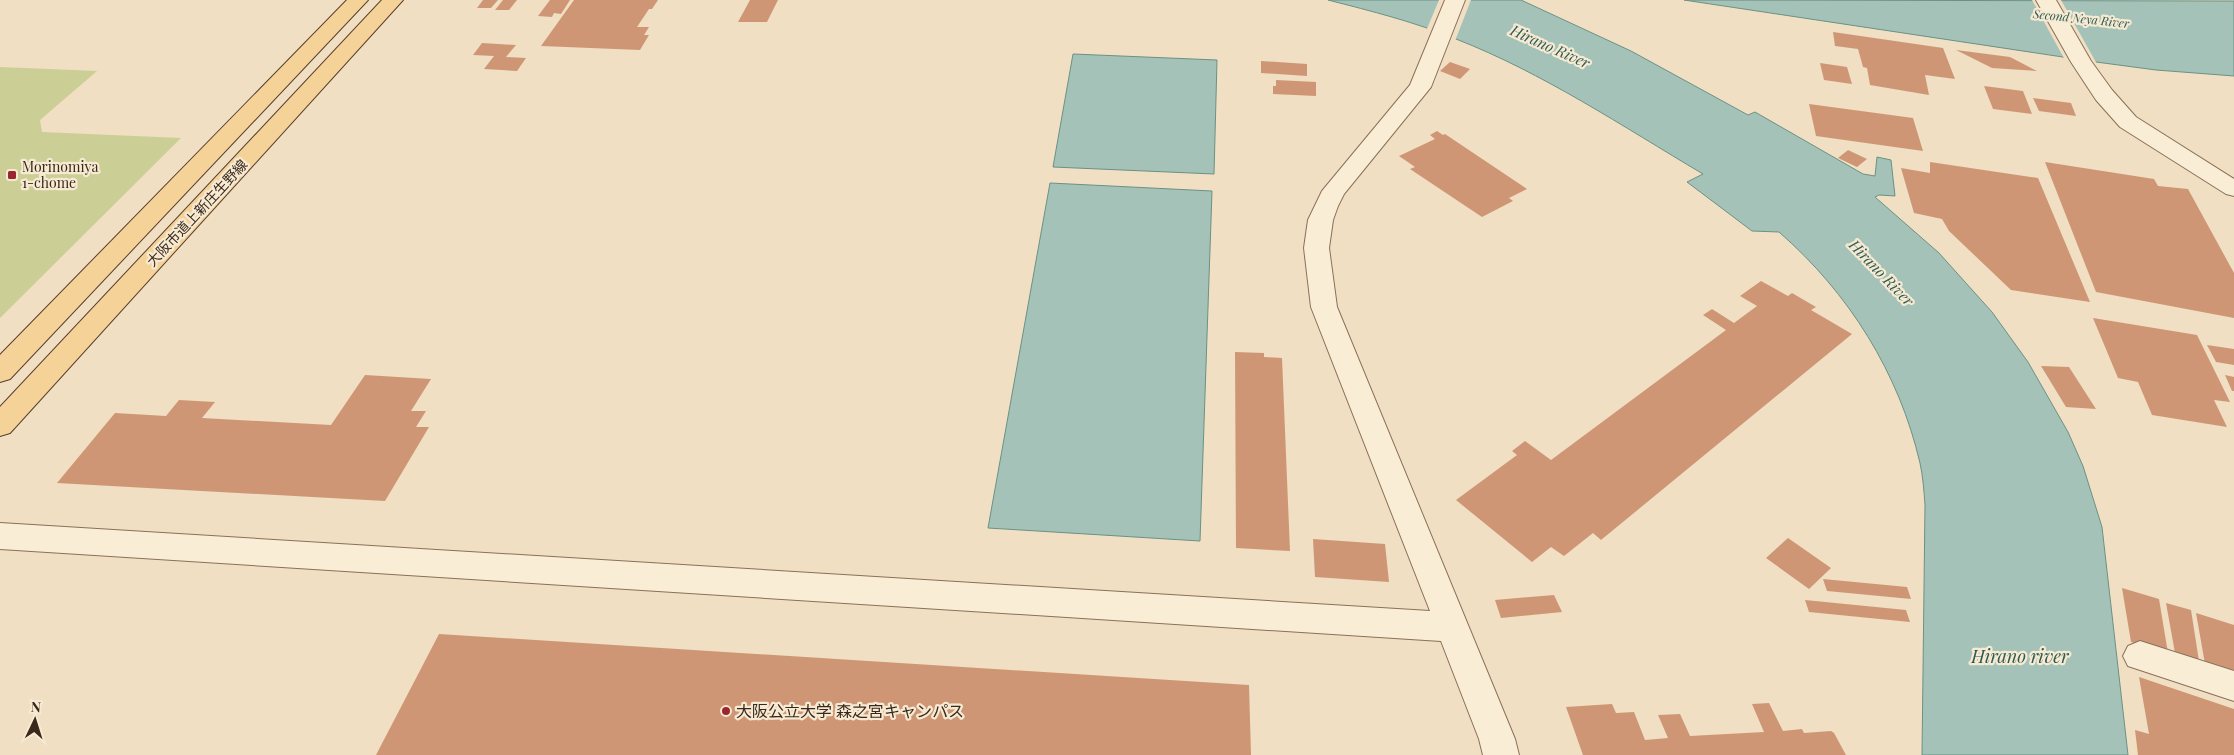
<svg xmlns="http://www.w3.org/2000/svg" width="2234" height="755" viewBox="0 0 2234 755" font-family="'Playfair Display','Noto Sans JP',serif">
	<rect width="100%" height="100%" fill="#f0dfc2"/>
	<path fill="#cbce95" d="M0,67L97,71L40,120L42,132L181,138L0,318Z"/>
	<path fill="#a4c2b8" stroke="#6b9185" d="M1328,0H1521L1631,51L1748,115L1755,112L1863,174L1875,176L1877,157L1891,160L1895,196L1879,195L1875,197L1939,253L1992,312L2028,362L2068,432L2083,466L2102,527L2128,755H1922L1925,505C1924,491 1923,477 1920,463C1899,373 1849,293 1779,232L1752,231L1687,182L1703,174C1622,126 1543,73 1456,39C1415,22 1371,11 1328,0Z
		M1684,0L2234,1V76L2156,70L2096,62Z
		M1073,54L1217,60L1214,174L1053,167Z
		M1050,183L1212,191L1200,541L988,528Z"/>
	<path fill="#f0dfc2" d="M1439,0H1471L1455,41L1426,31Z
		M2032,0H2061L2097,64L2065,60Z"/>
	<path fill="#cf9676" d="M483,0H498L491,8H477Z
		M503,0H517L509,10H495Z
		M550,0H570L561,14L554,13L552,17L538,16Z
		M574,0H658L652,9H649L637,27H649L644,35H649L640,50L541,46Z
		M750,0H778L767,22H738Z
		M1833,32L1943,48L1955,79L1925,75L1929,95L1870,85L1867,68L1863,67L1858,49L1835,46Z
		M482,43L516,45L506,57L526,58L517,71L484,69L494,56L473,55Z
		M1956,50L2010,57L2037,71L1992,68Z
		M1261,61L1307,64V76L1261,73Z
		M1450,62L1470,69L1460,79L1440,71Z
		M1820,63L1847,67L1852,84L1824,80Z
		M1276,80L1316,82V96L1273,94V86H1276Z
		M1984,86L2023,91L2032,114L1993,109Z
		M2033,98L2071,103L2076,116L2039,111Z
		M1809,104L1913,118L1923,151L1816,136Z
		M1437,131L1443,135L1445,134L1527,189L1509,198L1513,201L1482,217L1410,169L1415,167L1399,156L1435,139L1430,135Z
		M1848,150L1867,159L1857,167L1838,158Z
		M1930,162L2038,178L2090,302L2011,290L1949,231L1942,219L1914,213L1901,168L1930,173Z
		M2045,162L2154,179L2158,186L2188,189L2234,273V318L2096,292Z
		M1761,281L1788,296L1792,293L1816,307L1811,310L1852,334L1601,540L1593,533L1564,556L1551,547L1532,562L1456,500L1517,455L1512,451L1525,441L1551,460L1726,330L1703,315L1712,309L1734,323L1757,306L1740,296Z
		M2093,318L2197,335L2230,402L2214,400L2227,427L2152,415L2138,382L2118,378Z
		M2207,345L2234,349V365L2216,362Z
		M1235,352L1264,353V357L1282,358L1290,551L1236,548Z
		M2041,366L2069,367L2096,409L2066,407Z
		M365,375L431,379L411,411H426L416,427H429L385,501L57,483L115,413L166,416L179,400L215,402L202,418L331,425Z
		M2225,375L2234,377V391H2232Z
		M1788,538L1831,568L1809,589L1766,558Z
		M1313,539L1385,544L1389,582L1315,577Z
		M1823,579L1907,587L1911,599L1827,591Z
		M2122,588L2159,599L2168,653L2131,642Z
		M1554,595L1562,612L1501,618L1495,600Z
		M1805,600L1906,610L1910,622L1809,612Z
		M2166,603L2191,610L2199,661L2175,653Z
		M2196,613L2234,625V673L2205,664Z
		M439,634L1249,685L1251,755H376Z
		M2139,677L2234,709V755H2138L2135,730L2149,734Z
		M1769,703L1783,731L1802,729L1804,733L1831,731L1834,733L1846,755H1583L1566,707L1612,704L1616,713L1634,712L1645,740L1668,738L1658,715L1680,714L1690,736L1764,732L1752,704Z"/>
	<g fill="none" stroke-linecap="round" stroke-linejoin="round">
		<defs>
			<path id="minor" d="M1445,0H1465L1431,87L1344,194L1338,206L1333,220L1329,248L1337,307L1515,739L1519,755H1483L1479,739L1441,641L0,549V523L1430,611L1311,307L1304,248L1308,220L1322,191L1410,85Z
				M2036,0H2056L2091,61L2112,90L2136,117L2234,179V196L2226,194L2120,127L2096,100L2071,62Z
				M2140,641L2234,671V701L2128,666L2123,656L2128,646Z"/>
			<path id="major" d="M347,0H368L10,379L0,382V355Z
				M382,0H403L10,433L0,436V407Z"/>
		</defs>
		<use href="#minor" stroke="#8a7058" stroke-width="2"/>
		<use href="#major" stroke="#583e2d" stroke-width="2"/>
		<use href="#minor" fill="#faedd6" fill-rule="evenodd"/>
		<use href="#major" fill="#f4d298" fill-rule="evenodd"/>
	</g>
	<g fill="#9b262d" stroke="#f7ead2" stroke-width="2">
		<rect x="7" y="170" width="10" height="10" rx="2.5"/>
		<circle cx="726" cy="711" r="5"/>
	</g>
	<g text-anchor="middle" stroke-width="4.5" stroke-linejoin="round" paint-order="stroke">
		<g font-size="12" font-style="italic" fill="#2c5a54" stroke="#f7ead2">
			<text transform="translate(2081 19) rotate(6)" y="4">Second Neya River</text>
		</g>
		<g font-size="14" fill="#39291d" stroke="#f7ead2" text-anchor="start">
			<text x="22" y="172">Morinomiya<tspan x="22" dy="16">1-chome</tspan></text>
		</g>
		<g font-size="14" fill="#39291d" stroke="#f7ead2">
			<text transform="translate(197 213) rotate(-47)" y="5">大阪市道上新庄生野線</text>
		</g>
		<g font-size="15" font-style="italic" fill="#2c5a54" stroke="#f7ead2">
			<text transform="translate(1550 47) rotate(24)" y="5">Hirano River</text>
			<text transform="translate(1881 273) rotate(46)" y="5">Hirano River</text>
		</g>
		<g font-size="16" fill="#39291d" stroke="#f7ead2" text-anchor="start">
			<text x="736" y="717">大阪公立大学 森之宮キャンパス</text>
		</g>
		<g font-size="18" font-style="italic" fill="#2c5a54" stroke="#f7ead2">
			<text x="2020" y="663">Hirano river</text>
		</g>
	</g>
	<g transform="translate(35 720) rotate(4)" stroke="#f7ead2" stroke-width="4" paint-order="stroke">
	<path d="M0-4L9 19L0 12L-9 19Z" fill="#39291d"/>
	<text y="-8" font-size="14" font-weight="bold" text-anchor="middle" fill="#39291d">N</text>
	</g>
</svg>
